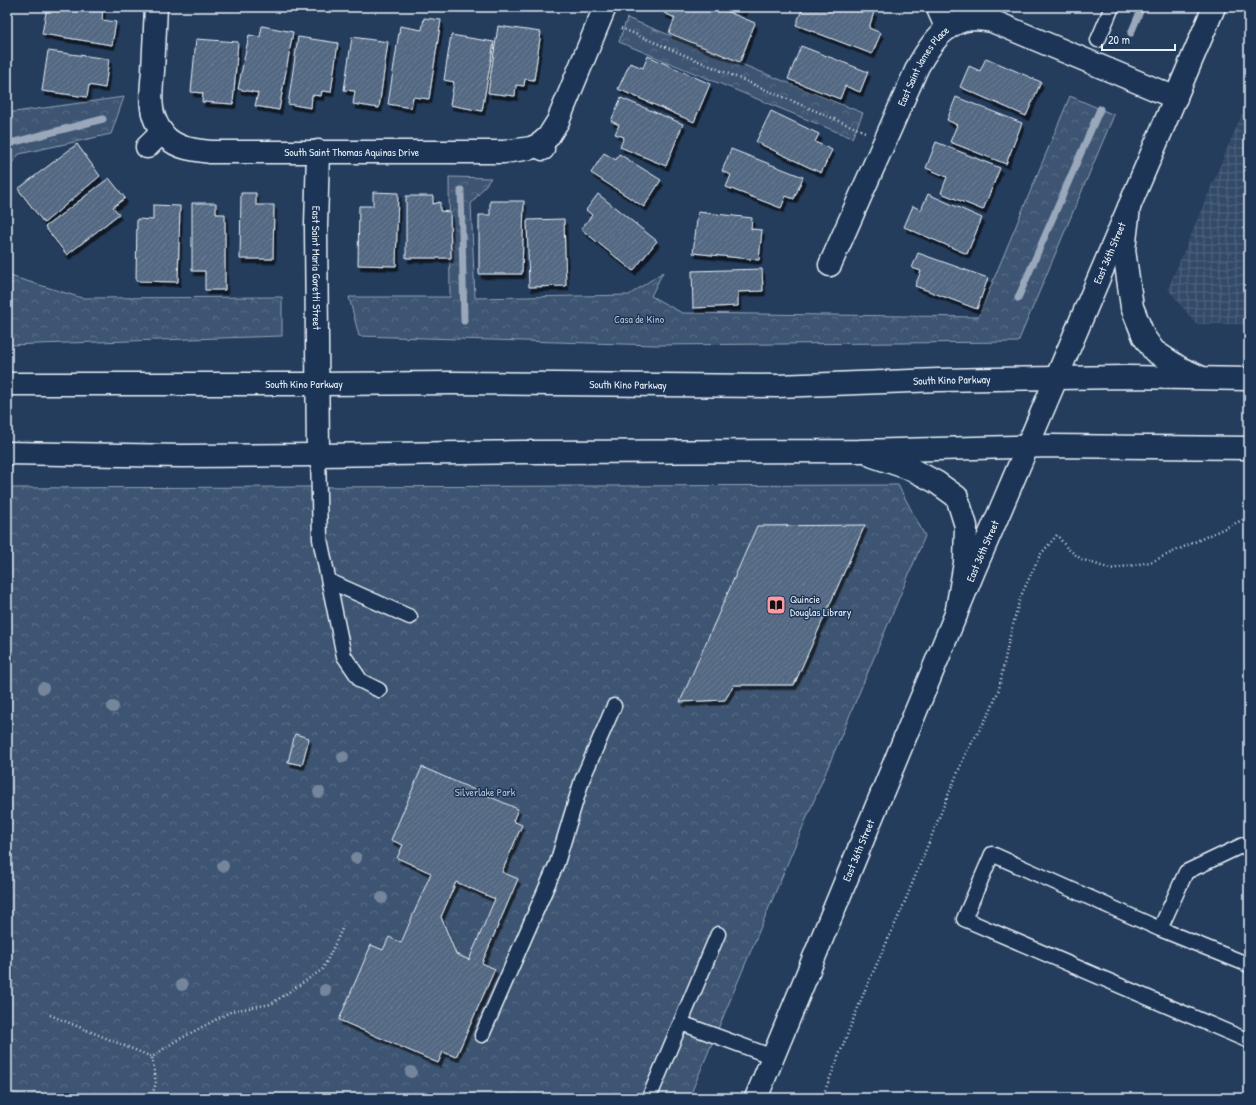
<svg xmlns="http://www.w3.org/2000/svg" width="1256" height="1105" viewBox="0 0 1256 1105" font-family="'Patrick Hand',sans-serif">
	<defs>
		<pattern id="industrial-grid" width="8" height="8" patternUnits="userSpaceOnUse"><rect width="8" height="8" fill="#334a68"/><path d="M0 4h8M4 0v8" fill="none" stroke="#51657e"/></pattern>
		<pattern id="forest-crowns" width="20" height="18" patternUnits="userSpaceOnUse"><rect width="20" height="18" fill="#3e5472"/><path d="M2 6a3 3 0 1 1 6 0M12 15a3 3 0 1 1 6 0" fill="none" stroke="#5a6d87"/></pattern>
		<pattern id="building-hatch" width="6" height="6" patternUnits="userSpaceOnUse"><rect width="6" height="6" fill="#536782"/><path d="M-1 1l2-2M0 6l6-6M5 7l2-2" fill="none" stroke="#6c7d94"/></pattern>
		<filter id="shadow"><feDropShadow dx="2.5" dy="4.5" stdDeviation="0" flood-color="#0009"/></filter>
	</defs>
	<rect width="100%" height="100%" fill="#253d5d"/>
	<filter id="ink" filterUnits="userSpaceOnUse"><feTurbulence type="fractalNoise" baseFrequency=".025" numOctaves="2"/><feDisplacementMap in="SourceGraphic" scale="8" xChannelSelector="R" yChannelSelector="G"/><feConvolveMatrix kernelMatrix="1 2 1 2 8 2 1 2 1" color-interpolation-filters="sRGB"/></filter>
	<g filter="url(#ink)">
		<path fill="url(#industrial-grid)" d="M1249,97V324H1196L1168,289Z"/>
		<path fill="url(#forest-crowns)" stroke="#93a2b5" d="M627,18L863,113L852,138L619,42Z
			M1070,96L1114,115L1018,342L656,345L359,336L349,297H450L449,177L491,178L471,204L475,298L629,295L663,272L651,296L682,313L978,317Z
			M124,97L111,134L19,154L7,170V113Z
			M7,275L82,298L282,297V336L7,345Z
			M898,485L925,536L689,1098H7V488Z"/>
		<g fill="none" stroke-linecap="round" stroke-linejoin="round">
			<path stroke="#99a8ba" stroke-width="7" d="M1131,33L1142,7
				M7,144L103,119
				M461,190L464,321
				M1018,298L1100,109"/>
		</g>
		<path fill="url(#building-hatch)" stroke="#e8f1f8" fill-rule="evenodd" filter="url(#shadow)" d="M47,7H103L102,20L116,22L112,45L42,34Z
			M666,7H716L755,23L740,62L669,33L675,18L664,13Z
			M731,7H745L743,12Z
			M803,7H861L874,12L869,28L881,33L872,54L796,25Z
			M424,18L441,20L429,99L413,97L411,108L388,104L400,26L422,30Z
			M262,26L293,32L279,110L255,106L258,93L238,89L249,35L260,37Z
			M498,26L541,32L534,80L525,79L524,86L516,85L515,96L488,93Z
			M451,35L494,42L482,111L450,105L454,82L444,80Z
			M298,37L338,43L331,92L322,91L321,96L312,95L311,108L288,104Z
			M352,37L388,42L379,108L353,104L355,91L344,90Z
			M196,39L238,42L233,104L202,102L203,93L191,92Z
			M801,46L868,72L860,92L845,86L840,99L788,79Z
			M48,51L109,59L105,88L89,85L87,97L42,91Z
			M648,56L710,84L694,122L618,89L630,63L643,68Z
			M986,58L1041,82L1026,116L960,87L969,66L980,71Z
			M956,97L1022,123L1006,164L950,142L957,125L947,120Z
			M621,98L683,124L666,166L620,147L624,137L615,134L619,125L611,121Z
			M771,111L819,134L815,142L832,150L821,173L756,142Z
			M936,142L1000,168L983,210L941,193L947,177L926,168Z
			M77,144L100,176L44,223L18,189Z
			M731,149L803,177L794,199L786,196L781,208L726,187L731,175L722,171Z
			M604,153L616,160L619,154L661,180L644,207L591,173Z
			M109,178L125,198L113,207L119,214L67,255L45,227Z
			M373,192L398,193L396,266L358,265L359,206H373Z
			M241,193H256V205H274L273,259H240Z
			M598,194L657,241L633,271L581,229L592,215L586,210Z
			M928,194L982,218L967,254L904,227L913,206L921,210Z
			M406,196H433V204L440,202V211L450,212L451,258H406Z
			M490,201H524L522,274H479V215H490Z
			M192,203H216V214H225V290H205V271H192Z
			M153,205L180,206L178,282L136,281L137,219L153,220Z
			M698,212L752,218L751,229L762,230L759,260L693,253Z
			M564,219L566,286L529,287L527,220Z
			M918,253L988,278L977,309L915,286L921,271L912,268Z
			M762,269L763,291L738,292V306L693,308L692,271Z
			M865,525L794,685H734L725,700L680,702L757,526Z
			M295,734L309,738L302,765L288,762Z
			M422,767L518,809L513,821L522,825L502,872L518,879L482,963L495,969L456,1057L443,1052L438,1063L339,1020L371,945L383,950L389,937L401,943L431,873L397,858L403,845L391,840ZM456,882L495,899L469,960L456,954L441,917Z"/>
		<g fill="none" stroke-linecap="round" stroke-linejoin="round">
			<defs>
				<path id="service" d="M1098,40L1112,7
					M318,455L320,539L344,656L361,681L379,690
					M329,581L410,617
					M1249,848L1243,845L1186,872L1160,929L992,854L964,919L1249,1041
					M1160,929L1249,965
					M681,1023L773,1057
					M482,1035L557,863L582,780L614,706
					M649,1098L718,934"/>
				<g id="minor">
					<path id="s1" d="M156,7C155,28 154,50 153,71C152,83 150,97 152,108C153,118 160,132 167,138C179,149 195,150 210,152H504L531,148L540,144L543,149"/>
					<path d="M939,11L947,29"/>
					<path d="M540,144L548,137L558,121L605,7"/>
					<path d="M147,147L162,132"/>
					<path id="s2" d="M318,151L316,226L318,455"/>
					<path id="s3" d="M830,265L918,66C930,45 946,20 973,19C979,19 986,20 992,21L1176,98"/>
				</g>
				<g id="secondary">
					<path id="s4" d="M756,1098L975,568L999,513L1214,7"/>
				</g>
				<g id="primary">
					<path d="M1129,207L1124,250L1132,307L1144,337L1154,351L1180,368L1198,376"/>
					<path id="s5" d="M7,384H318L454,383L777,386L938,380L1056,378L1127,377L1249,379"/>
					<path d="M7,453L181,456L318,455L524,452L859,451L1051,446L1249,448"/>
					<path d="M873,456L911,469L936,482L957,497L966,526L965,563L956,615"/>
				</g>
			</defs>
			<use href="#service" stroke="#e8f1f8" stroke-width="17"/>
			<use href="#minor" stroke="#e8f1f8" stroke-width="25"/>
			<use href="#secondary" stroke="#e8f1f8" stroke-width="25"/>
			<use href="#primary" stroke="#e8f1f8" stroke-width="25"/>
			<path stroke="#e8f1f8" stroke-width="2.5" stroke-dasharray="1 3" stroke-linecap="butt" d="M621,28L865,132
				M50,1015L152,1057L174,1042L232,1011L271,1004L323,969L344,925
				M151,1098L156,1083L152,1057
				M822,1098L865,990L901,911L949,793L966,753L991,710L999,689L1008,644L1020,598L1040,555L1057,535L1067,548L1081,559L1110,569L1151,562L1249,517"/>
			<use href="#service" stroke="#1d3557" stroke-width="14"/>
			<use href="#minor" stroke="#1d3557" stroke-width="22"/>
			<use href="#secondary" stroke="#1d3557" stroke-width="22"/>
			<use href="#primary" stroke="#1d3557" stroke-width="22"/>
		</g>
		<g fill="#74869c">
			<circle cx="43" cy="688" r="6"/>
			<circle cx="113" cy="707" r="6"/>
			<circle cx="343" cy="757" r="6"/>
			<circle cx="319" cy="792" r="6"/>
			<circle cx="356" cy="858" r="6"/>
			<circle cx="223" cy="866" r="6"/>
			<circle cx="382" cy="898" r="6"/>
			<circle cx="182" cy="985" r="6"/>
			<circle cx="325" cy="990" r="6"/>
			<circle cx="411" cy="1072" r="6"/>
		</g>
	</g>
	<defs>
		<symbol id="library-square" viewBox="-11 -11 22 22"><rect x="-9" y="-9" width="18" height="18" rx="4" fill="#ff9aa2" stroke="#1d3557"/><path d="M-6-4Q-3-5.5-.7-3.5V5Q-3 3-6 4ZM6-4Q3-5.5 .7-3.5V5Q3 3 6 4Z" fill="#111"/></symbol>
	</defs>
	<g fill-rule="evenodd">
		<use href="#library-square" x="765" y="594" width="22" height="22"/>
	</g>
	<g text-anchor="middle" stroke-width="3" stroke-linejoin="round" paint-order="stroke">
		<g font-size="11" fill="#e8f1f8" stroke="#1d3557">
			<text dy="4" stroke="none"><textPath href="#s3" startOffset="220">East Saint James Place</textPath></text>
			<text dy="4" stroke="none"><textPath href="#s1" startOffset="323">South Saint Thomas Aquinas Drive</textPath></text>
			<text dy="4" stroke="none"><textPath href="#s4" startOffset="916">East 36th Street</textPath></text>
			<text dy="4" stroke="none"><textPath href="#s2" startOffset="117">East Saint Maria Goretti Street</textPath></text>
			<text dy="4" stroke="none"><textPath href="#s5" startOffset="945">South Kino Parkway</textPath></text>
			<text dy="4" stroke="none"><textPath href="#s5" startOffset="297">South Kino Parkway</textPath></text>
			<text dy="4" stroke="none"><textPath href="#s5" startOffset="621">South Kino Parkway</textPath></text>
			<text dy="4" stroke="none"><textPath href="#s4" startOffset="592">East 36th Street</textPath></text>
			<text dy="4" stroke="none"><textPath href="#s4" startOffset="268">East 36th Street</textPath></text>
		</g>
		<g font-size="11" fill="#b5c2d0" stroke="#1d3557">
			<text x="639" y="323">Casa de Kino</text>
			<text x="485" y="796">Silverlake Park</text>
		</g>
		<g font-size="11" fill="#e8f1f8" stroke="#1d3557" text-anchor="start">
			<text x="790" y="603">Quincie<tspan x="790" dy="13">Douglas Library</tspan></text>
		</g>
	</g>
	<rect width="1256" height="1105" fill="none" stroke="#1d3557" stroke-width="24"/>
	<rect x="12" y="12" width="1232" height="1081" fill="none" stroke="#e8f1f8" stroke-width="1.5" filter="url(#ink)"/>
	<path d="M1102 44v6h73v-6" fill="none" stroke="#e8f1f8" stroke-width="2"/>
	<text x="1108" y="44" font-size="12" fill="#e8f1f8" stroke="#1d3557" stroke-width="3" paint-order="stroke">20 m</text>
</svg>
